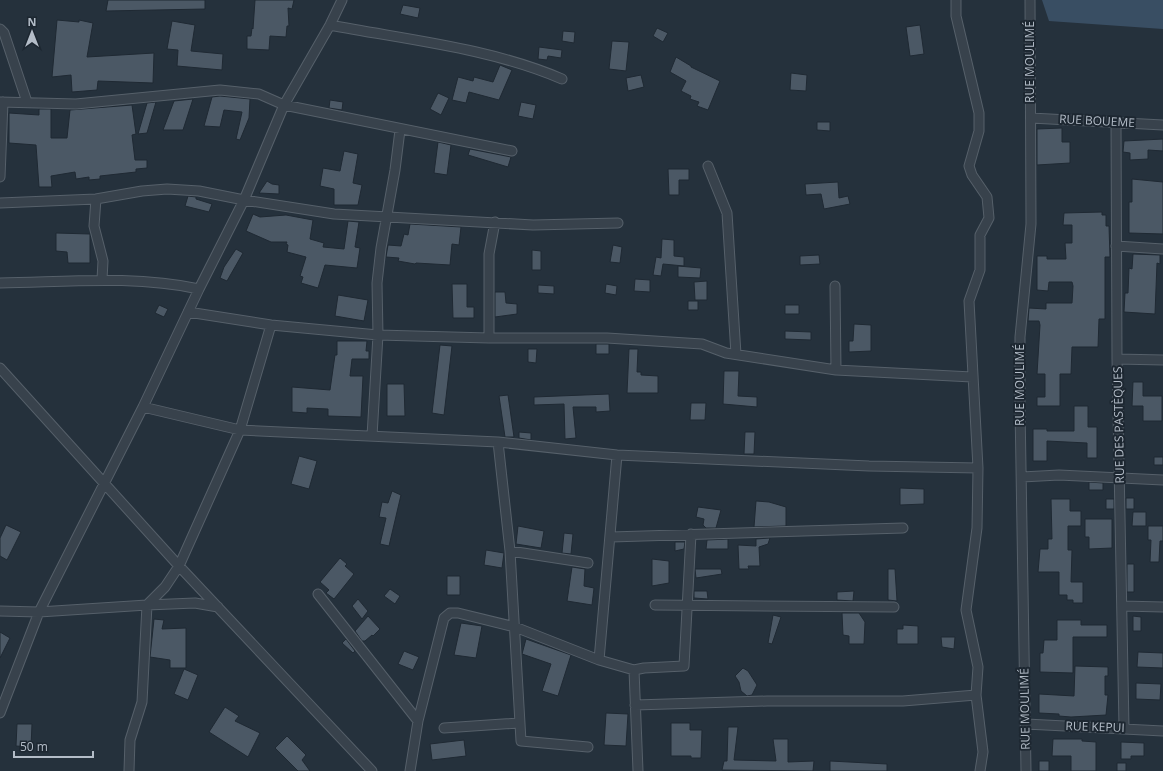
<svg xmlns="http://www.w3.org/2000/svg" width="1163" height="771" viewBox="0 0 1163 771" font-family="'Open Sans',sans-serif">
	<rect width="100%" height="100%" fill="#25313c"/>
	<path fill="#394e63" d="M1042,0H1163V29L1049,21Z"/>
	<path fill="#4b5865" stroke="#1f2933" d="M108,0H205V9L106,11Z
		M255,0H294L292,9L288,8L289,26H287L286,37L270,36L269,50L247,49V36H251L252,28L253,29Z
		M403,5L420,8L418,18L400,14Z
		M57,20L79,22V20L93,23L87,57L154,53L153,83L98,81L97,90L72,92L71,75L52,77Z
		M172,21L195,25L191,51L223,54L222,70L177,66L178,50L167,49Z
		M920,25L924,54L910,56L906,27Z
		M657,28L668,33L663,42L653,36Z
		M563,31L575,32L574,43L562,41Z
		M612,41L629,42L626,71L609,69Z
		M539,47L562,50L561,58L548,56L547,60L538,59Z
		M676,57L691,66V67L720,81L708,110L697,106L699,102L690,99L691,96L681,91L686,81L670,72Z
		M500,65L512,70L499,100L469,92L466,103L452,100L458,77L473,81L474,77L493,82Z
		M791,73L807,75L806,91L790,90Z
		M641,75L644,87L628,91L626,78Z
		M438,93L449,98L441,115L430,109Z
		M220,96L250,99L249,118L240,140L236,139L242,112L224,110L220,127L204,126L212,97Z
		M193,99L183,130H163L174,101Z
		M330,100L343,102L342,110L329,108Z
		M156,102L147,133L138,134L147,103Z
		M521,102L536,105L533,119L518,116Z
		M132,105L136,134L132,135L135,160H147V168L136,169V172L100,176V179L89,180V177L76,179L75,172L51,176L52,187H39L36,145L9,143V113L39,115V109H51V138H67L70,110Z
		M817,122H830V131L817,130Z
		M1062,128V142H1070V163L1037,165V129Z
		M1163,139V151L1148,150V159L1130,160V153L1123,152L1124,141Z
		M438,142L451,145L447,175L434,173Z
		M470,149L511,157L508,167L468,155Z
		M344,151L358,154L353,183L362,185L358,205H334V189L320,186L323,168L340,171Z
		M668,169H689V180H679V195H669Z
		M1132,179L1163,182V234L1129,233V202H1132Z
		M267,181L272,184L279,185V194L259,193Z
		M838,182L839,198L848,196L850,204L824,209L821,194L806,195L805,184Z
		M188,196L196,197V199L212,204L209,212L185,206Z
		M1102,212V215H1106V226H1109L1110,257H1105V319H1099L1098,347H1072L1071,374H1060V406H1037V397H1045V374H1037L1040,325L1039,321H1028L1029,308L1046,309V303H1072L1073,286L1072,282H1049L1048,291L1037,290V256H1047V259H1066L1065,243H1072V225H1063L1064,213Z
		M253,214L260,217L286,215L313,220L310,239L324,243L323,247L344,249L348,221L359,222L355,247L360,248L357,268L325,265L318,288L301,283L303,277L300,276L306,257L287,252L288,245L286,244L287,242H271L246,231Z
		M410,224L461,227L459,245L452,244L450,265L416,263L415,264L398,261L399,258L386,257L388,245L401,246L404,234L408,235Z
		M56,233L90,234V263H68L67,252L56,251Z
		M662,239L674,240V256L684,257V266L663,264L661,276L653,275L656,257L661,258Z
		M613,245L622,247L620,263L610,262Z
		M236,249L243,253L227,281L220,278L224,267Z
		M532,250L541,251V270H532Z
		M1133,254L1160,255V264L1157,263L1155,314L1124,312L1125,293H1128L1129,268L1132,269Z
		M819,255L820,264L800,265V256Z
		M678,266L701,268L700,278L678,277Z
		M635,279L650,280V292L634,291Z
		M707,281V300H695L694,282Z
		M452,284H467V307H474V318H453Z
		M606,284L617,286L616,295L605,293Z
		M538,285L554,286V294L538,293Z
		M495,292H505L506,303L517,304V314L495,317Z
		M338,295L368,300L364,321L335,316Z
		M688,301H698V310H688Z
		M159,305L168,309L164,317L155,313Z
		M785,305H799V314H785Z
		M854,324L871,325V351L849,352V341H853Z
		M785,331L811,332V340L785,339Z
		M337,341H367L366,351H369V359H352L350,376H363L361,417L328,416V409L307,408V413L292,412V387L330,390L335,355H337Z
		M596,344H609V354H596Z
		M440,345L452,346L444,415L432,413Z
		M528,349H537L536,363L528,362Z
		M629,349H638L637,372H641V375L658,376V393H627Z
		M724,371H739L738,396L757,397V407L723,404Z
		M1133,382H1143V396H1162V421H1143V406H1132Z
		M387,384H404L405,416H387Z
		M609,394L610,411L596,412V407H573L576,438L565,439L564,404L534,405V397Z
		M508,395L514,437H505L499,396Z
		M691,403H706L705,420H690Z
		M1074,406H1088V427H1097V458H1087V443L1047,441V461H1033V429H1047V431H1074Z
		M519,432L531,433V440L519,438Z
		M745,432H755L754,454H744Z
		M299,456L317,461L309,489L291,484Z
		M1154,457H1163V465H1154Z
		M1089,482L1103,483V490H1089Z
		M900,488L924,489V504L900,505Z
		M392,491L401,495L389,546L380,544L386,518L379,517L382,502L388,503Z
		M1126,498H1134V509H1126Z
		M1051,499H1070V511H1081V526H1068V550H1072L1071,582H1083V603H1073V600H1067V595H1059V572H1038L1040,549H1048V539H1052Z
		M1106,499H1114V509H1106Z
		M756,501L769,502L786,507V526L754,527Z
		M698,507L721,510L716,528H706L703,525L704,519L696,517Z
		M1133,512H1146V526H1132Z
		M1085,519H1112V548L1089,549V537H1085Z
		M6,525L21,532L7,560L0,556V538Z
		M518,526L544,531L541,548L516,544Z
		M1148,526H1163V541H1160L1159,562H1150L1151,540H1148Z
		M564,533L573,534L571,554L562,553Z
		M770,538L768,544L759,547L760,566H748L749,569H739L738,545L756,546V539Z
		M728,539V549H706L707,540Z
		M675,542H685L684,549L675,551Z
		M486,550L504,553L502,568L484,565Z
		M340,558L347,564L345,566L354,574L334,599L326,593L329,590L320,582Z
		M652,559L669,561V583L652,586Z
		M1127,564H1134V592H1127Z
		M572,567L585,569L584,586L594,588L592,605L567,601Z
		M695,569H721L722,574L696,578Z
		M888,569H895L897,601L888,600Z
		M447,576H460V595H447Z
		M390,589L400,596L395,604L384,596Z
		M694,591H707L708,599L694,598Z
		M854,591L853,601L837,600V592Z
		M358,599L368,611L362,619L352,606Z
		M842,613H859L865,622L864,644H849V636L843,635Z
		M773,615L781,617L772,644L768,643Z
		M368,616L380,629L373,636L372,635L365,641H362L355,631Z
		M1133,616L1141,617V631H1133Z
		M154,619L164,620L162,629L186,628V668H170V660L150,657Z
		M1057,620H1081V625H1107V637H1073V673L1040,672V653H1043L1044,640H1057Z
		M461,623L482,626L476,658L454,655Z
		M903,625L918,626V644H897V629H903Z
		M0,632L10,638L0,658Z
		M941,637H955L954,649L942,647Z
		M346,639L355,651L353,653L342,643Z
		M526,639L571,655L558,696L542,691L551,664L522,654Z
		M404,651L419,657L413,670L398,664Z
		M1138,652L1163,653V668L1137,667Z
		M1075,666L1108,667V676H1105V695H1108L1106,715L1071,717L1059,716V714L1039,713V694L1074,696Z
		M743,668L748,671L757,685L752,695L747,696L741,691L739,682L735,676Z
		M184,669L198,675L188,700L174,694Z
		M1136,683L1161,684L1160,700L1136,699Z
		M225,707L239,716L235,721L260,733L248,757L209,732Z
		M606,713L628,714L626,746L604,745Z
		M671,723H690V730H702L701,758H691V756H671Z
		M17,724H32L31,747L16,746Z
		M728,727H738L734,760L776,761L773,739H788V762L814,761L813,771L722,770L724,761H727Z
		M287,736L306,755L302,760L310,771H298L275,748Z
		M1053,739H1082V741L1096,742V771H1071V756H1052Z
		M464,740L466,756L432,760L430,744Z
		M1121,742L1144,743V756H1131V759H1121Z
		M830,761L887,764V771H830Z
		M1039,761H1049V771H1039Z
		M1117,763H1126V771H1117Z"/>
	<g fill="none" stroke-linecap="round" stroke-linejoin="round">
		<defs>
			<path id="street" d="M956,0V16L979,113V131L969,166L972,175L987,197L989,218L980,235V270L969,301L978,468L977,528L966,610L978,667L976,695L983,752L980,771
				M330,25C408,40 490,48 562,79
				M0,29L4,33L27,102
				M0,102L76,104L220,90L259,94L284,105L512,151
				M1031,118L1163,125
				M1116,122L1117,359L1124,728
				M708,166L727,213L736,354
				M0,177L3,102
				M96,199L94,226L103,261L102,279
				M0,203L96,199L142,191L167,189L199,191L244,200L334,214L533,225L618,223
				M1116,246L1163,249
				M0,283C67,282 133,275 199,289
				M835,286L836,370
				M188,312L271,325L378,335L489,338V254L495,222
				M489,338H607L702,344L726,353L836,370L972,377
				M1117,359L1163,360
				M0,368L179,566L372,771
				M143,407L240,430L498,442L617,455L869,466L978,468
				M372,436L378,335L377,283L381,248L395,170L400,130
				M498,442L510,551L521,741L588,747
				M1022,477L1059,475L1163,480
				M611,537L903,528
				M510,551L588,563
				M318,594L418,721
				M655,605L894,607
				M1122,606L1163,607
				M0,611L39,612L147,605L165,587L179,566L240,430L271,325
				M599,660L617,455
				M634,670L644,668L684,666L691,534
				M635,705L767,701H903L976,695
				M0,713L39,612L143,407L199,289L244,200L284,105L330,25L342,0
				M1026,724L1163,731
				M444,728L519,723
				M129,771L130,740L142,702L147,605L195,603L218,607
				M410,771L418,721L444,618L450,613H458L515,627L599,660L634,670L638,771
				M1026,771L1020,407V337L1031,224L1030,0"/>
		</defs>
		<use href="#street" stroke="#56606a" stroke-width="11"/>
		<use href="#street" stroke="#38424c" stroke-width="9"/>
	</g>
	<g text-anchor="middle" stroke-width="4" stroke-linejoin="round" paint-order="stroke">
		<g font-size="12" fill="#b4bdc8" stroke="#1d2731">
			<text transform="translate(1030 62) rotate(-90)" y="4">RUE MOULIMÉ</text>
			<text transform="translate(1097 121) rotate(3)" y="4">RUE BOUEME</text>
			<text transform="translate(1020 385) rotate(-90)" y="4">RUE MOULIMÉ</text>
			<text transform="translate(1119 425) rotate(-91)" y="4">RUE DES PASTÈQUES</text>
			<text transform="translate(1025 709) rotate(-91)" y="4">RUE MOULIMÉ</text>
			<text transform="translate(1095 727) rotate(2)" y="4">RUE KEPUI</text>
		</g>
	</g>
	<g transform="translate(32 32)" stroke="#1d2731" stroke-width="3" paint-order="stroke">
	<path d="M0-3L7 15L0 10L-7 15Z" fill="#b4bdc8"/>
	<text y="-6" font-size="11" font-weight="bold" text-anchor="middle" fill="#b4bdc8">N</text>
	</g>
	<path d="M14 751v6h79v-6" fill="none" stroke="#b4bdc8" stroke-width="2"/>
	<text x="20" y="751" font-size="12" fill="#b4bdc8" stroke="#1d2731" stroke-width="3" paint-order="stroke">50 m</text>
</svg>
